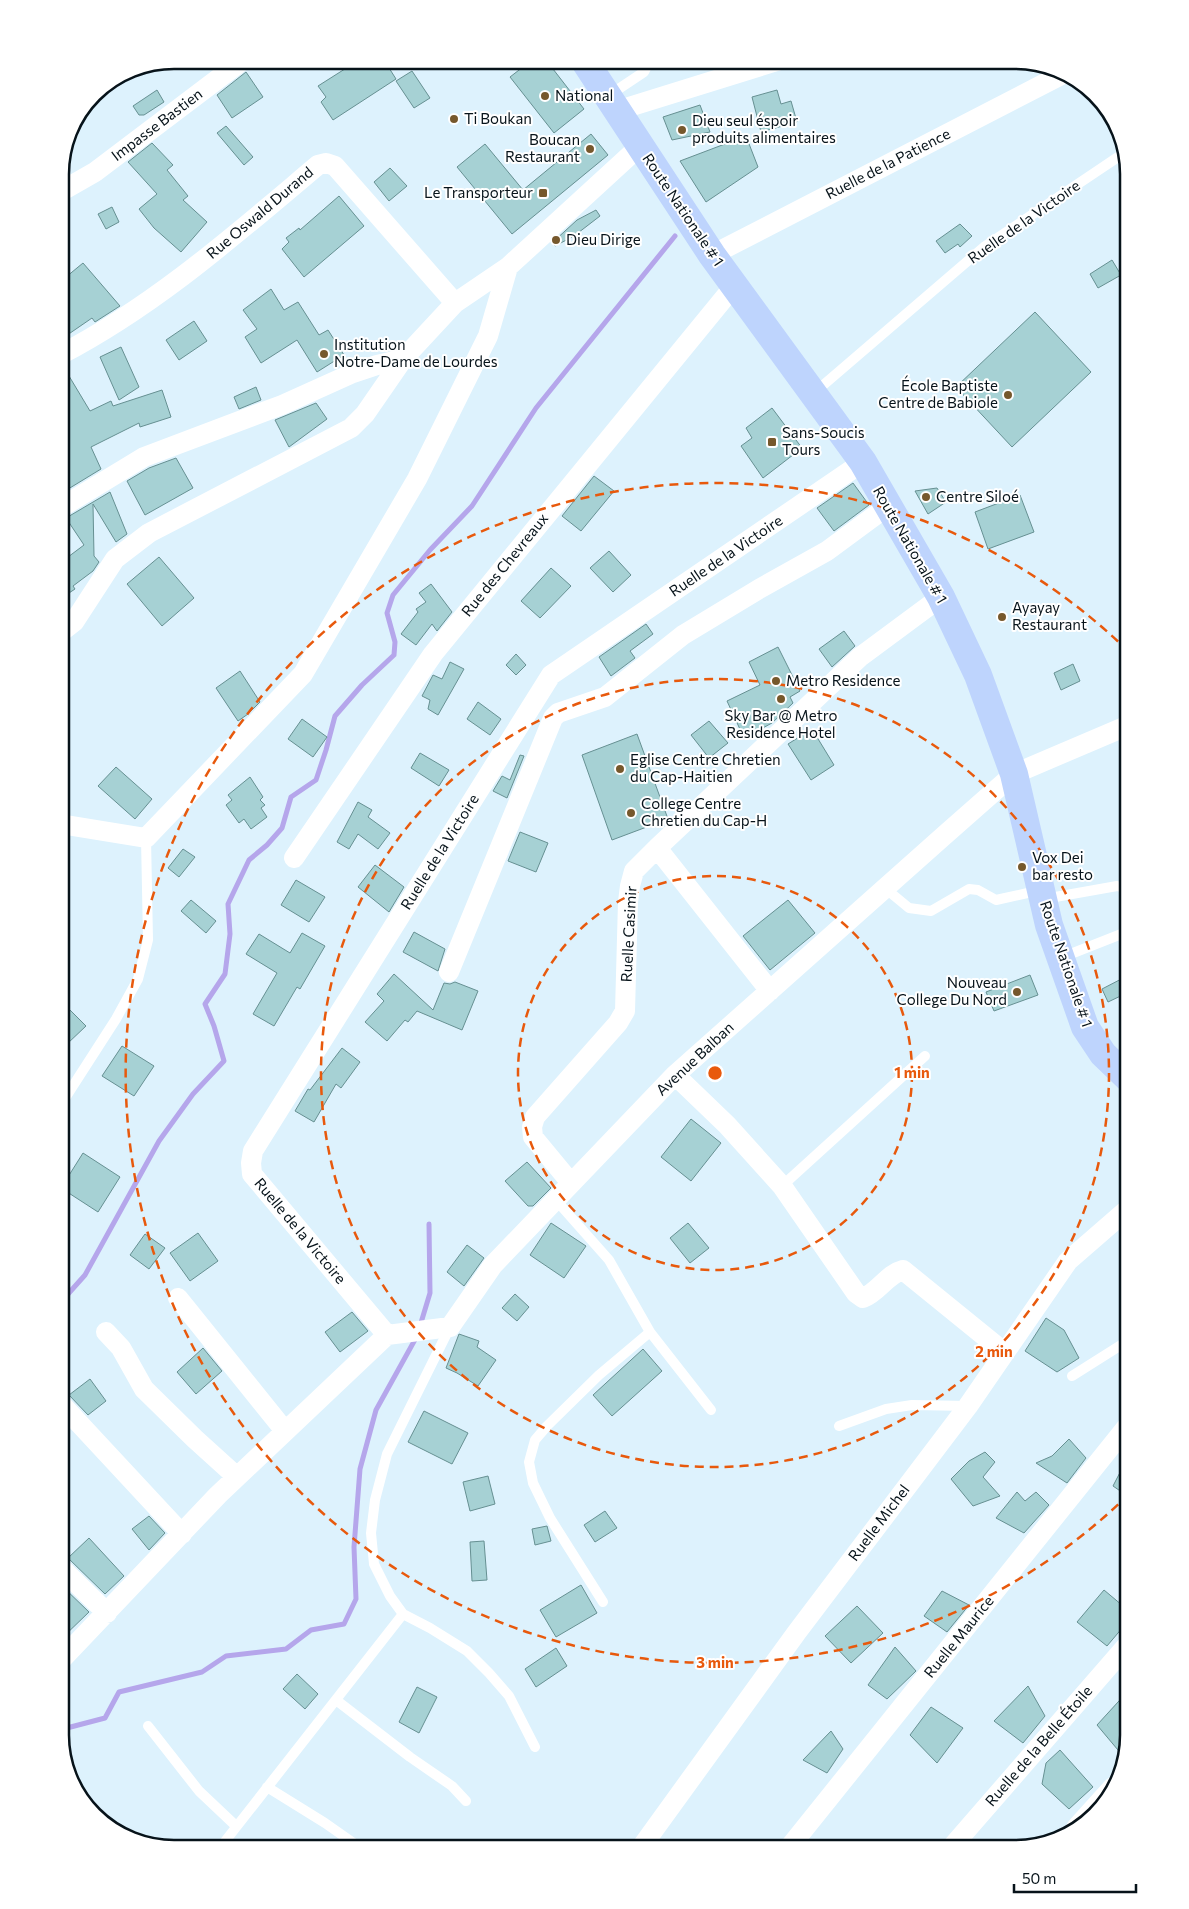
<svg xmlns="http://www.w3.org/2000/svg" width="1189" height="1909" viewBox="0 0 1189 1909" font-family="Commissioner,sans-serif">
	<rect width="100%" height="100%" fill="#ddf2fd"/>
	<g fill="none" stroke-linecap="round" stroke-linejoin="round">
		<path stroke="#b5a6eb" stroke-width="5" d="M60,1303L85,1275L159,1141L193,1094L224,1061L214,1026L205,1004L225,974L230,934L228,904L249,860L267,845L282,828L291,797L316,780L326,750L335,716L362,685L394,655L395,642L387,613L393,595L430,550L472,506L536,408L675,236
			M420,1326L430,1293L429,1224
			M60,1727L63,1729L105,1718L119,1692L202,1672L226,1656L286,1649L311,1630L344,1624L356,1599L354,1547L360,1469L376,1410L417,1336"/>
	</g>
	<path fill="#a6d1d4" stroke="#669092" d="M359,60H384L396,79L333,120L321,102L326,97L318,86Z
		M532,60H546L584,109L554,133L510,77Z
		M412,71L430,98L414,108L396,81Z
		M246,72L263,97L232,118L217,95Z
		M157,90L164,102L144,115H139L133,106Z
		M777,90L781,104L791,101L797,122L761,132L752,97Z
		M700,105L710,132L672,140L663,117Z
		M226,126L253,157L244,165L217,133Z
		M591,134L608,155L512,234L457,167L485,144L523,190Z
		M746,136L758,167L706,202L680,161Z
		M152,143L173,165L167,170L188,196L183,200L207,222L181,252L154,228L139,209L157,194L128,162Z
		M390,168L407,186L389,201L374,182Z
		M339,196L364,226L304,277L282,249L289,242L286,238L299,228L300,230Z
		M112,207L119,222L106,229L98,214Z
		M596,210L600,216L574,236L555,246L553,242L577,220Z
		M960,224L972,236L960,247L958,244L945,253L936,241Z
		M1112,260L1121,275L1098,288L1090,274Z
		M83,263L120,306L95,322L92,318L60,340V282Z
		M271,289L284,310L298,302L319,335L328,330L344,355L317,372L297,340L261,363L245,337L257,329L243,310Z
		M1035,312L1091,372L1012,447L956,387Z
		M194,321L207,341L179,360L166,340Z
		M121,347L139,387L119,400L100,357Z
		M63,366L90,411L111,401L113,406L162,390L171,417L140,427L139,423L91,447L101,469L60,494V367Z
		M256,387L261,400L239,409L234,397Z
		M316,403L327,419L289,447L275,420Z
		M772,408L802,448L763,478L741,446L752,438L746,428Z
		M176,458L193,488L145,515L127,481L149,468Z
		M594,476L614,491L581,531L562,516Z
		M853,483L869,505L834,531L817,508Z
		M937,488L946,502L928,514L915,491Z
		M110,492L127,534L116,542L93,504L94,556L99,562L93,571L73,586L75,589L60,599V565L64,572L66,571L60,563L84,545L66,518Z
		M1020,495L1034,532L988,549L975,512Z
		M609,551L631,575L613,592L590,568Z
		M159,557L194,598L162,626L127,584Z
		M551,568L571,586L540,618L521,601Z
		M431,584L452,612L437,631L432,624L416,645L401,634L418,612L416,609L426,602L419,593Z
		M646,624L653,634L630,651L635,658L611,676L599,657Z
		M844,631L855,646L832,667L819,649Z
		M778,647L800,691L790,697L793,703L772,723L744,738L727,701L760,685L749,662Z
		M516,654L526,665L516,675L506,665Z
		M450,662L464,669L438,715L428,709L430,700L422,696L433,675L442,679Z
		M1073,664L1080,681L1061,690L1054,673Z
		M240,671L260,702L248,714L238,721L216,688Z
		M478,702L501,719L490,735L467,719Z
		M302,719L327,737L313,757L288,739Z
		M709,721L728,743L709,758L691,735Z
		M812,729L834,765L811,780L788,744Z
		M637,734L668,819L612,840L582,755Z
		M420,753L449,770L439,786L411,768Z
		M520,755L524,756L507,798L493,791L502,776L510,780Z
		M116,767L152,799L135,819L98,786Z
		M250,777L263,797L260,800L265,805L261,808L267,817L251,829L244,819L239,823L226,805L232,800L228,795Z
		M358,802L372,810L368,817L390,833L378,849L358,834L349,849L337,842Z
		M520,832L548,843L536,872L508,861Z
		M183,849L195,857L179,877L168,868Z
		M375,865L404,887L389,912L358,887Z
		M296,880L325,897L309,922L281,905Z
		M191,900L216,921L206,933L181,911Z
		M788,900L815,933L770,970L743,936Z
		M414,932L445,949L438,971L403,952Z
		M302,933L325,946L300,989L297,987L274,1026L253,1014L277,973L246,954L259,934L290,953Z
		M394,974L433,1010L444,983L450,984L455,982L478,991L462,1030L417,1011L408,1022L405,1020L387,1041L365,1022L384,1001L377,994Z
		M1030,975L1038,995L994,1011L986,992Z
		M1129,975V992L1108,1002L1102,989Z
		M60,1000L86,1026L67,1044L60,1037Z
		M122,1046L154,1066L134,1096L102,1076Z
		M342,1048L360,1062L341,1088L336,1084L314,1122L295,1111L308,1089L310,1090Z
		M691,1119L721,1143L691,1181L661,1157Z
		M83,1153L120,1177L98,1212L61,1188Z
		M527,1162L551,1188L533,1206H528L505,1181Z
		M551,1223L586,1246L564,1278L530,1255Z
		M688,1223L709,1248L690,1263L670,1238Z
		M198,1233L218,1261L190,1281L170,1253Z
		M145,1234L165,1248L149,1269L130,1255Z
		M467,1245L484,1258L464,1286L447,1272Z
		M515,1294L529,1307L517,1321L502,1308Z
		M352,1312L368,1331L340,1352L325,1332Z
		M1046,1318L1064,1330L1079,1358L1057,1372L1025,1351Z
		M459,1334L479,1341L477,1347L496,1360L478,1386L457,1373L446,1368Z
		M203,1348L222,1371L196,1394L177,1372Z
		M643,1349L662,1371L612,1416L593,1395Z
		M90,1379L106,1401L88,1415L69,1395Z
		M424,1411L468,1433L452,1464L408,1442Z
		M1069,1439L1086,1458L1067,1483L1036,1463L1052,1456Z
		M985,1452L995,1462L983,1477L1000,1496L973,1506L951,1479L969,1461Z
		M1129,1455V1497L1113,1486Z
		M488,1476L495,1504L470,1511L463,1482Z
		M1017,1492L1025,1501L1036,1492L1049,1505L1024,1533L996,1518Z
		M605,1511L617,1528L595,1542L584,1525Z
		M149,1516L165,1533L149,1550L132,1529Z
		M547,1526L551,1541L535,1545L532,1529Z
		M89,1538L124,1576L105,1594L68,1558Z
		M484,1541L487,1580L472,1581L470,1542Z
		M60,1584L89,1612L60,1640Z
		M581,1585L597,1613L556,1637L540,1610Z
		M1104,1590L1129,1611V1620L1107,1646L1077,1622Z
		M942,1591L969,1605L947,1632L924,1616Z
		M857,1606L883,1633L851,1663L825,1636Z
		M895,1647L916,1671L887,1699L868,1685Z
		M556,1648L567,1666L536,1687L525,1669Z
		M297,1674L318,1694L305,1709L283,1689Z
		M1028,1686L1045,1716L1023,1743L994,1721Z
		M417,1687L437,1697L419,1733L399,1722Z
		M1129,1690V1735L1123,1756L1097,1725Z
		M931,1707L963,1728L937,1763L910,1735Z
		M831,1731L843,1749L827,1773L803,1760Z
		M1060,1750L1093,1787L1069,1809L1042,1784L1046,1763Z"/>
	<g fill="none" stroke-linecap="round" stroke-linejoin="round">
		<path stroke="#fff" stroke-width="10" d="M608,96L644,72L647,66L648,60
			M814,393L984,247L1124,153
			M886,889L909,908L931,911L969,889L978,890L996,900L1041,890
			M1044,899L1117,886L1129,889
			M1063,957L1129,931
			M60,1106L116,1019L138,979L148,940L146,838
			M782,1186L925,1056
			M555,1199L609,1260L650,1332L599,1375L547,1426L535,1440L529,1462L533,1483L550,1518L603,1602
			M450,1327L387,1454L375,1500L371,1533L374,1564L390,1596L403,1614L430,1628L467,1651L489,1673L509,1696L535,1747
			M650,1332L711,1410
			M1072,1376L1129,1340
			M839,1426L886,1409L912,1405L968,1406
			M336,1700L410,1757L452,1786L466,1801
			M148,1726L199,1791L236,1826
			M267,1787L325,1823L362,1849
			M219,1849L403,1614"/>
		<path stroke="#fff" stroke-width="20" d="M616,111L780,60
			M60,192L95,172L243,60
			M712,255L1063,74
			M60,355C156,305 236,234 318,165L326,163L335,166L455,303
			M60,508L144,457L282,405L353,373L377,365L403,359
			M60,633L74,622L115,559L149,533L351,428L365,414L403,359L455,303L508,267L640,146
			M60,824L146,838L303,674L417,479L488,336L508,267
			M657,848L770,991
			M294,858L433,654L734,286
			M449,972L553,718L558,713L605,697L683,635L759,589L827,551L888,506
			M675,1075L727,1125L782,1186L856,1293L863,1298C879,1292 887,1274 903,1270L1004,1352
			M571,1183L533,1137L532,1127L535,1117L618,1023L625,1011L628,902L630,886L634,871L657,848L860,657L941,597
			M178,1298L285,1431
			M106,1332L121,1348L144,1389L195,1439L237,1477
			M387,1335L252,1174L251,1163L253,1151L551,675L863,462
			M387,1335L450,1327L493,1265L675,1075L947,833L1014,774L1129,725
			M63,1406L182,1534
			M60,1567L107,1613
			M60,1661L218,1495L387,1335
			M1076,1828L1113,1787
			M640,1849L797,1632L968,1406L1068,1261L1129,1208
			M788,1849L1129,1424
			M950,1849L1129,1643"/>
		<path stroke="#bed4fd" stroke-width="28" d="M584,60L712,255L863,462L941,597L978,675L1014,774L1049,925L1085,1027L1103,1054L1129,1079"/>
	</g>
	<g fill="none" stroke="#e8590c" stroke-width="2.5" stroke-dasharray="9 6">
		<circle cx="715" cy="1073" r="197"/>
		<circle cx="715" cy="1073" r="394"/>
		<path d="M1129 1494A590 590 0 1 1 1129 652"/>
	</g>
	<g fill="#76582c" stroke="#fff" stroke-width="2">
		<circle cx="545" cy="96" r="5"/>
		<circle cx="454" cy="119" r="5"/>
		<circle cx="682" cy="130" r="5"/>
		<circle cx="590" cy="149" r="5"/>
		<rect x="538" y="188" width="10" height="10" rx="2.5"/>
		<circle cx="556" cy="240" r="5"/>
		<circle cx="324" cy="354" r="5"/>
		<circle cx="1008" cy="395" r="5"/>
		<rect x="767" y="437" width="10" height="10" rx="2.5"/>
		<circle cx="926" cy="497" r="5"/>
		<circle cx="1002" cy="617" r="5"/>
		<circle cx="776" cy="681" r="5"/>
		<circle cx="781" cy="699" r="5"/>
		<circle cx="620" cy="769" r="5"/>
		<circle cx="631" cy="813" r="5"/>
		<circle cx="1022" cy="867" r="5"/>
		<circle cx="1017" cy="992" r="5"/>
	</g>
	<g text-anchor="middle" stroke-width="4" stroke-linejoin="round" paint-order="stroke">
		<g font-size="15" fill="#07131a" stroke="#fff" text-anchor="start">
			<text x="555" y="101">National</text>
			<text x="464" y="124">Ti Boukan</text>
			<text x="692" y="126">Dieu seul éspoir<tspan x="692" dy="17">produits alimentaires</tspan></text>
			<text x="580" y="145" text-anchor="end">Boucan<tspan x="580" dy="17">Restaurant</tspan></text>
			<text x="533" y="198" text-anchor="end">Le Transporteur</text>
			<text x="566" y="245">Dieu Dirige</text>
			<text x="334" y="350">Institution<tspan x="334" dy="17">Notre-Dame de Lourdes</tspan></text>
			<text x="998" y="391" text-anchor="end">École Baptiste<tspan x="998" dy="17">Centre de Babiole</tspan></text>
			<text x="782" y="438">Sans-Soucis<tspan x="782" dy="17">Tours</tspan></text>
			<text x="936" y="502">Centre Siloé</text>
			<text x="1012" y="613">Ayayay<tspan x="1012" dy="17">Restaurant</tspan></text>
			<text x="786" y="686">Metro Residence</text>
			<text x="781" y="721" text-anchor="middle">Sky Bar @ Metro<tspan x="781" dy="17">Residence Hotel</tspan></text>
			<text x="630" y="765">Eglise Centre Chretien<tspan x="630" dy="17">du Cap-Haitien</tspan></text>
			<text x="641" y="809">College Centre<tspan x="641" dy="17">Chretien du Cap-H</tspan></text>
			<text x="1032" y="863">Vox Dei<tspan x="1032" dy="17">bar resto</tspan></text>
			<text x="1007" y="988" text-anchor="end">Nouveau<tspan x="1007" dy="17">College Du Nord</tspan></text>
		</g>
		<g font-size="15" fill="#07131a" stroke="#fff">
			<text transform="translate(157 125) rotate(-37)" y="5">Impasse Bastien</text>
			<text transform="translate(888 164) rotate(-27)" y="5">Ruelle de la Patience</text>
			<text transform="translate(683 210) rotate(56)" y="5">Route Nationale # 1</text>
			<text transform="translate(260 213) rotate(-40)" y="5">Rue Oswald Durand</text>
			<text transform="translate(1024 222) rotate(-35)" y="5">Ruelle de la Victoire</text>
			<text transform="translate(910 545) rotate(60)" y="5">Route Nationale # 1</text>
			<text transform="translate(726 556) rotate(-34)" y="5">Ruelle de la Victoire</text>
			<text transform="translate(505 565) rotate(-51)" y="5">Rue des Chevreaux</text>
			<text transform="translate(440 852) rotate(-58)" y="5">Ruelle de la Victoire</text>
			<text transform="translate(629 934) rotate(-87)" y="5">Ruelle Casimir</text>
			<text transform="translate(1066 964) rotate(71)" y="5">Route Nationale # 1</text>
			<text transform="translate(695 1059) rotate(-43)" y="5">Avenue Balban</text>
			<text transform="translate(300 1231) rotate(50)" y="5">Ruelle de la Victoire</text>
			<text transform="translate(879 1523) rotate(-53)" y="5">Ruelle Michel</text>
			<text transform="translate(959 1637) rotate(-51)" y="5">Ruelle Maurice</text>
			<text transform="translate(1039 1746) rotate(-49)" y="5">Ruelle de la Belle Étoile</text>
		</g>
	</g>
	<path d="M0 0H1189V1909H0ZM174 69H1015A105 105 0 0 1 1120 174V1735A105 105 0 0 1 1015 1840H174A105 105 0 0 1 69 1735V174A105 105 0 0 1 174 69Z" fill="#fff" fill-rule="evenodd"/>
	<path fill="none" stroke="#07131a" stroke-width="2.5" d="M174 69H1015A105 105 0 0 1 1120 174V1735A105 105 0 0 1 1015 1840H174A105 105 0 0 1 69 1735V174A105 105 0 0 1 174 69Z"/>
	<circle cx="715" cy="1073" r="8" fill="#e8590c" stroke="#fff" stroke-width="2.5"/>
	<g font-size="15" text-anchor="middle" font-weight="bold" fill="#e8590c" stroke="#fff" stroke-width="4" stroke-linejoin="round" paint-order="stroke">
		<text x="912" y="1078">1 min</text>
		<text x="994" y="1357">2 min</text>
		<text x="715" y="1668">3 min</text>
	</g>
	<path d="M1014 1884v8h122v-8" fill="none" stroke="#07131a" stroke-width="2.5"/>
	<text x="1022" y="1884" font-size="15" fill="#07131a" stroke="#ffffff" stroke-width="4" paint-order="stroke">50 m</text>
</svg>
